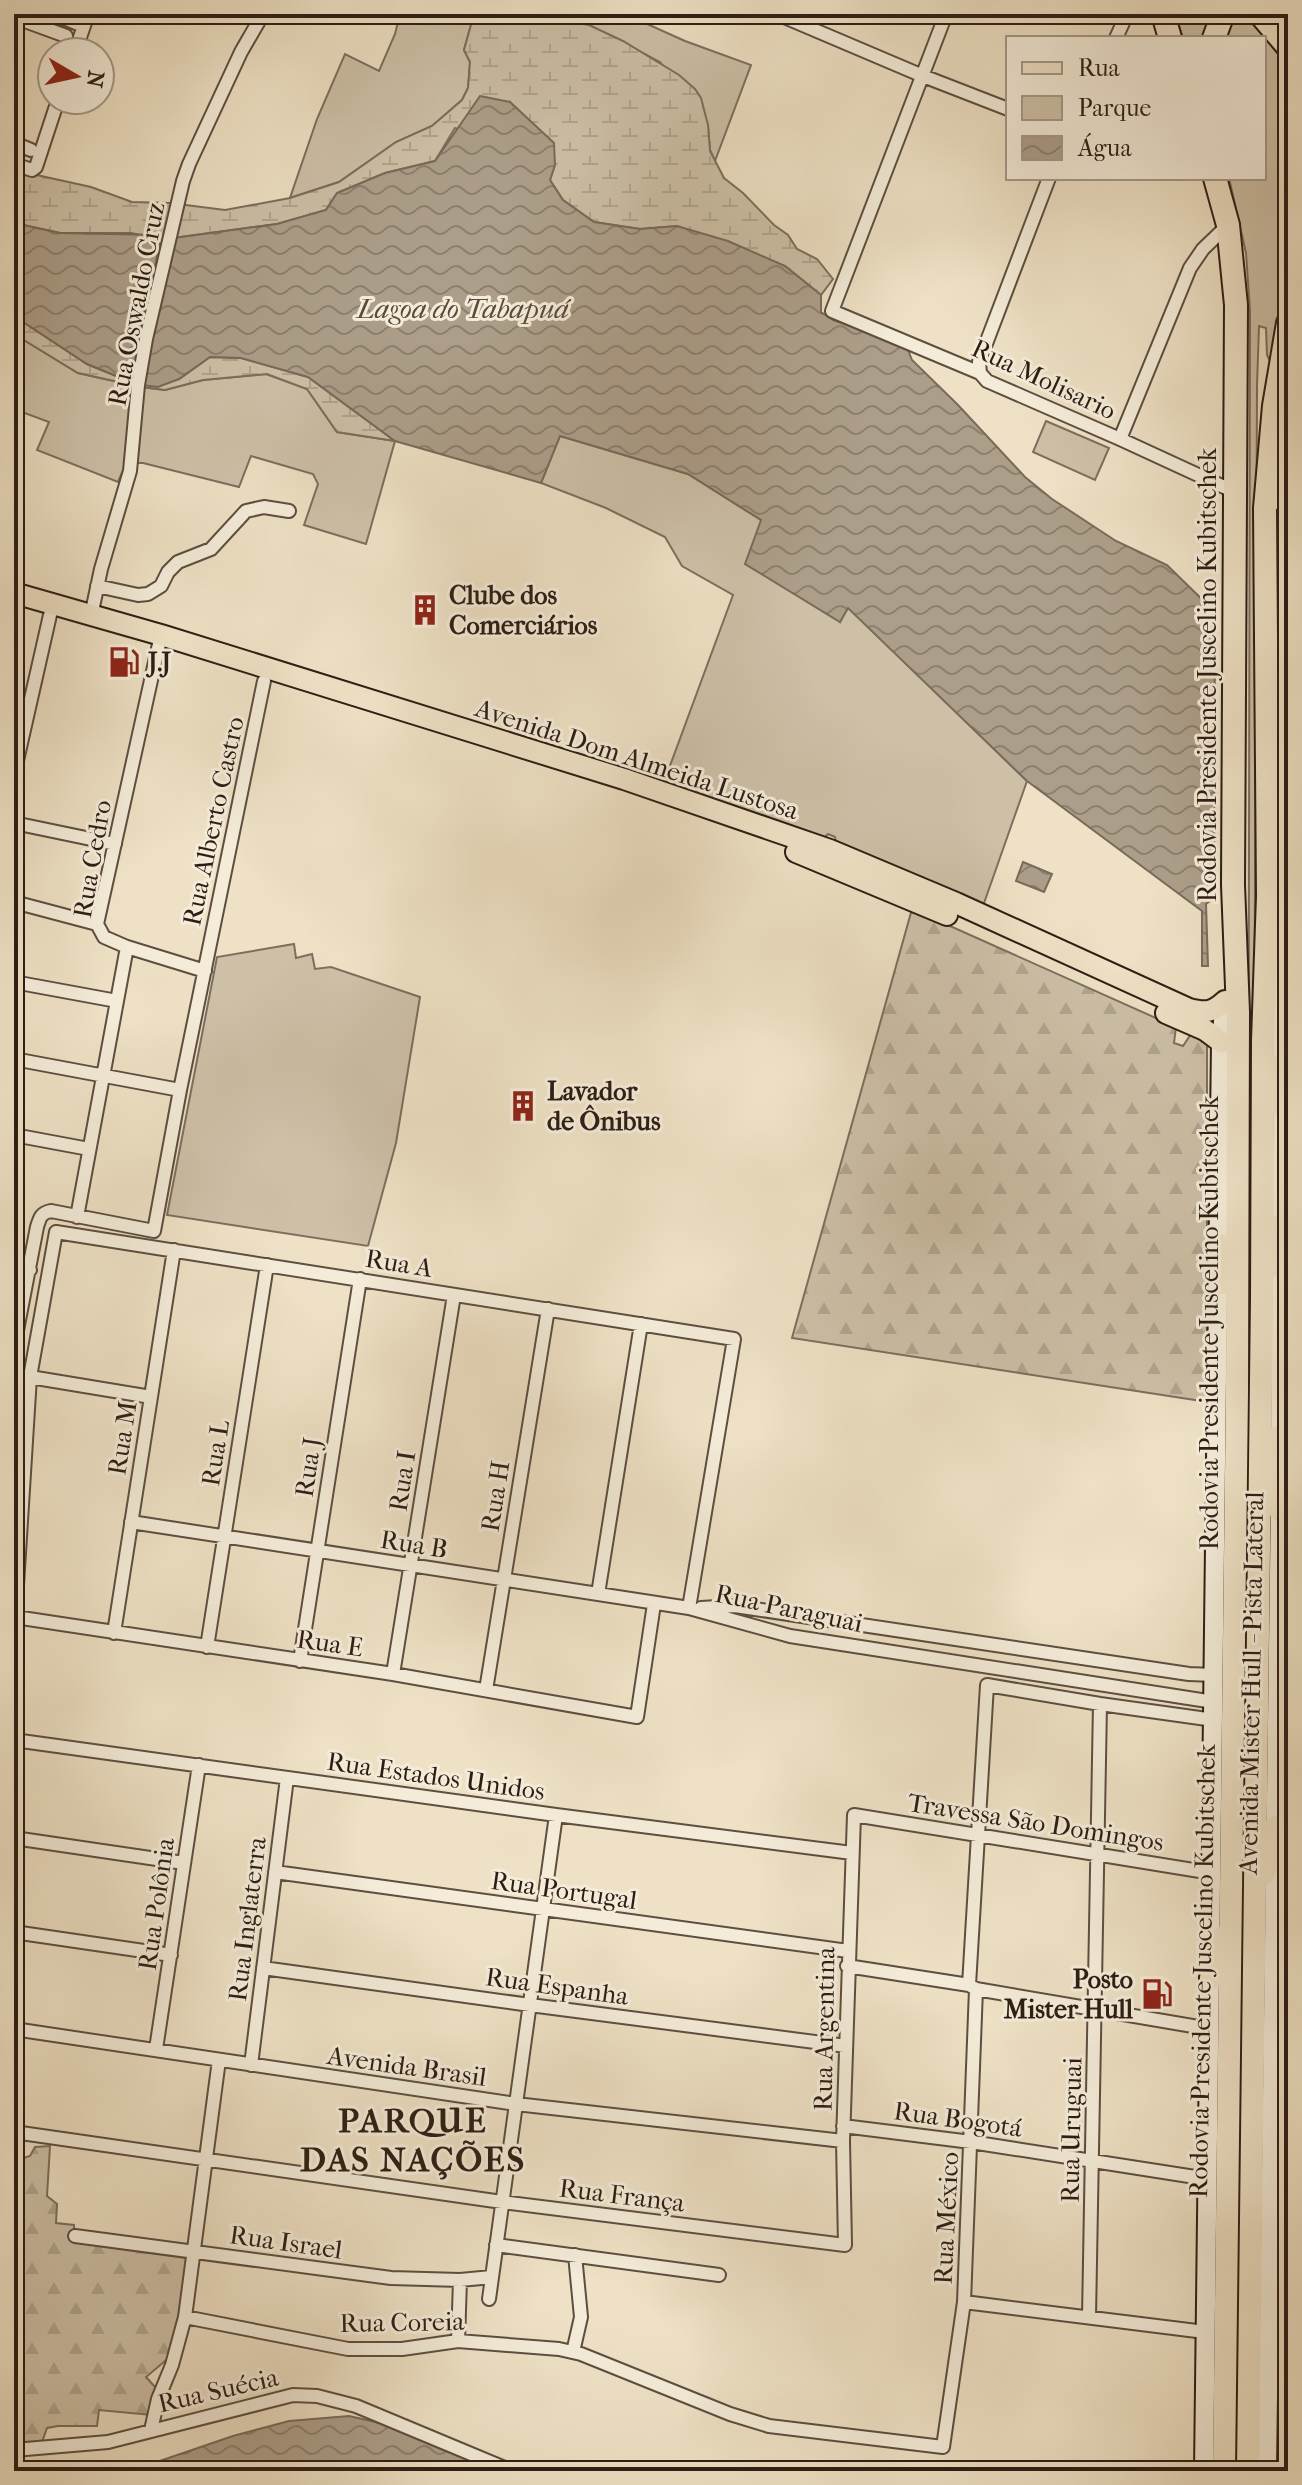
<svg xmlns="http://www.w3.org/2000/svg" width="1302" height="2485" viewBox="0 0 1302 2485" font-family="'IM FELL French Canon',serif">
	<defs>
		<pattern id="forest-firs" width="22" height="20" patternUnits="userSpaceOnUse" patternTransform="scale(2)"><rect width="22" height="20" fill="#cdc0a7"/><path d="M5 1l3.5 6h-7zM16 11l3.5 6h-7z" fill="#b0a58f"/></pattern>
		<pattern id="wetland-marsh" width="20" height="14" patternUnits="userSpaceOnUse" patternTransform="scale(2)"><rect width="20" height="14" fill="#cdc0a7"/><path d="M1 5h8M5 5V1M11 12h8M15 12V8" fill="none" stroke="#b0a58f"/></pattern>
		<pattern id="water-waves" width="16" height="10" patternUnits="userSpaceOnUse" patternTransform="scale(2)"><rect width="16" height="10" fill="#ac9e89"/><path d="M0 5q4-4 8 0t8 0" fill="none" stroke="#8c806f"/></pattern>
	</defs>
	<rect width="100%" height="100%" fill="#eee1c5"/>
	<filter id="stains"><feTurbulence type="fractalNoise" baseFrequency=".0025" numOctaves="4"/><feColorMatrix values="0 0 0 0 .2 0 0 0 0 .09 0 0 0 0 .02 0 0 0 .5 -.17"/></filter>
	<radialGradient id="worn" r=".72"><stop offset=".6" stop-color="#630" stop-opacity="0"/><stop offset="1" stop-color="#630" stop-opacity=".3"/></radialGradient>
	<path fill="#cdc0a7" stroke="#7d6e5e" stroke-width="2" d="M400,14H474L464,50L470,62L468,88L462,100L432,126L396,142L339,182L290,198L317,119L345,54L379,71L395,34Z
		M542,14H625L685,41L751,65L715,161L710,150L708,125L660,62L589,25L553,19Z
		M1175,14H1216L1205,38H1183Z
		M1231,14H1248L1266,32L1288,60V297L1273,368L1267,355L1266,328L1259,326L1257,386L1253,1358L1250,1369H1248L1250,311L1246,253L1229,178H1264V38H1221Z
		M14,334L78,373L141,387L165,390L203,380L266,374L307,389L337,432L395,441L366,544L304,525L318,484L313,474L251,456L239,487L143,463H126L118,482L37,450L49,422L14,409Z
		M1046,421L1109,448L1095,480L1033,452Z
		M560,436L688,474L761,520L840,622L848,607L1027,781L983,906L836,842L835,837L828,834L824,838L664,782L733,595L682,566L665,537L606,508L541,483Z
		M294,944L296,958L312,954L315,969L331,967L420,997L396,1143L368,1246L167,1215L217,957Z
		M1247,1414H1250L1240,2471H1232Z
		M1282,1932L1288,1941L1287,2106L1281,2110L1279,2108Z
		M1283,2371H1288V2471H1282Z"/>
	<path fill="url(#forest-firs)" stroke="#7d6e5e" stroke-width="2" d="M912,909L1176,1027L1174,1043L1183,1046L1191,1034L1207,1045V1379C1202,1388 1206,1394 1208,1402L792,1338Z
		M50,2146L47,2196L57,2204L56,2223L74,2225L75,2242L187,2258L182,2308L171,2356L146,2377L156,2388L151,2415L99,2410L97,2426H58L47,2428L41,2445L25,2443L14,2432V2161L30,2156L35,2147Z"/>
	<path fill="url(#wetland-marsh)" stroke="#7d6e5e" stroke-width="2" d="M474,14H542L553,19L589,25L623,41L679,75L695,89L701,98L708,125L710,151L724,178L743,193L774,225L788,235L797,249L817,259L833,279L821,295L785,266L677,226L640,229L594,222L563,200L550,180L555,164L455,128L435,161L385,173L337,193L326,210L277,224L174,238L159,310L179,379L210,357L241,358L308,377L395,441L337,432L307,389L267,374L203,380L165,390L141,387L78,373L14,334V316L87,364L131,382L160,239L131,233H60L14,223V170L91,187L132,202L170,203L225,210L290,198L339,182L396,142L432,126L462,100L468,88L470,62L464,50Z"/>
	<path fill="url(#water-waves)" stroke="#796a5a" stroke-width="2" d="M480,96L510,102L554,143L555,165L550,180L563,200L594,222L640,229L677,226L728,241L785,266L821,295V312L833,320L876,334L908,350L912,360L958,405L1025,477L1052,499L1116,541L1167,565L1215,612L1214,898L1206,904L1208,966H1202V911L1027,781L848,608L840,622L745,564L761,520L688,474L560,436L541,483L395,441L308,377L241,358L210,357L179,379L158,387L141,385L174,238L277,224L326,210L337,193L385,173L435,161Z
		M14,223L60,233L159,235L160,239L156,262L131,382L87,364L14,316Z
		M1023,862L1052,874L1044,892L1016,881Z
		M349,2416L380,2423L498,2471H414L387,2466L312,2462L260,2471H14L62,2466L148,2465L233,2436L289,2421Z"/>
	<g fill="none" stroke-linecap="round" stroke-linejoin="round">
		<defs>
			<path id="street" d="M54,14L83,26
				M777,14L923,76L1008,109
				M946,14L832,311L980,373L987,381L1120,439L1235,492
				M14,17L66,36
				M1116,38L1127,14
				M75,52L88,14
				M14,143L31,150
				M14,164L32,170L36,167L58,100
				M980,373L979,362L1049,178
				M1120,439L1190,268L1203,249L1228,225
				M1265,508L1288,496
				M97,586L138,595L148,594L161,586L168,572L178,562L211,549L246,511L264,507L289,511
				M91,616L101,569L130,471L138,385L146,339L183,181L189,164L241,52L263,14
				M161,635L97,924L104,937L127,947L205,971
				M14,774L50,615
				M14,823L115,844
				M14,902L97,924
				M14,982L117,1001
				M14,1059L180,1090
				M14,1135L89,1149
				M77,1217L127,947
				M14,1267L30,1270
				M14,1346L37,1227C40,1217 41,1213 51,1211L154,1231L180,1090L264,681
				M30,1377L151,1397
				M131,1522L689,1608L790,1636L1214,1702
				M598,1594L641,1324
				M654,1604L637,1717L393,1674L15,1617L30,1377L56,1232L734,1339L689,1608
				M701,1608L735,1606L1189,1674L1214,1675
				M114,1633L174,1250
				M207,1647L267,1265
				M300,1661L360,1279
				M393,1674L454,1295
				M486,1690L548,1309
				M14,1740L556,1815L852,1853
				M14,1838L184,1863
				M275,1872L848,1951
				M14,1932L171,1955
				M847,1966L969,1985L976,1989L1210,2029
				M263,1968L530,2005L846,2046
				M969,1985L987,1685L1100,1704L1214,1720
				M14,2029L516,2104L843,2141
				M156,2049L199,1765
				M251,2065L287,1778
				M843,2126L971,2142L1208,2179
				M14,2132L502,2202L845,2245L843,2141L854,1815L1212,1873
				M75,2236L391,2278L460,2280L492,2277
				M496,2245L719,2275
				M489,2299L556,1815
				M964,2302L1205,2332
				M185,2317L348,2349H402L458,2341L559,2349L581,2354L730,2414L769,2426L943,2447L964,2302L976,1989
				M1089,2317L1100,1704
				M458,2341L460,2280
				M573,2352L581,2317L575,2255
				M151,2430L158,2399L172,2365L185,2317L219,2060
				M14,2450L108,2442L293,2395L317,2396L356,2406L512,2471"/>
			<path id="secondary" d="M1273,935L1283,1010L1280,1452
				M1204,2471L1221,1042L1225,1001
				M1267,2471L1280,1498"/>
			<path id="primary" d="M14,593L161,635L624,779L830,850L956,903L1189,1009C1205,1013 1212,1013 1225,1001
				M796,852L947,915
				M1166,1013L1205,1030L1221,1042"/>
			<path id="highway" d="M1163,14L1170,38
				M1260,14L1288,47
				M1214,38L1223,14
				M1215,178L1228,225L1236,305L1233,885L1238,1012L1237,1391L1224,2471
				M1270,1065L1283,1107
				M1219,1245L1223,1257V1283
				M1271,1266L1282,1225
				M1276,1438V1487L1280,1510
				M1264,1874L1276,1827
				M1211,1978L1223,1937
				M1248,2471L1262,1298L1263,1041L1268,896L1265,508L1274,406L1288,323"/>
		</defs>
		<use href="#street" stroke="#5d4e40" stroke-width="16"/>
		<use href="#secondary" stroke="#2d1d14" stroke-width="22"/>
		<use href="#primary" stroke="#2d1d14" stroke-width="24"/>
		<use href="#highway" stroke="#2d1d14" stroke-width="26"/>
		<use href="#street" stroke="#f4ecd9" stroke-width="12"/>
		<use href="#secondary" stroke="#f4ecd9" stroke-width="18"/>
		<use href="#primary" stroke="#eee1c5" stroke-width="20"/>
		<use href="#highway" stroke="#eee1c5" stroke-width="22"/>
	</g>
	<defs>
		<symbol id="building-bare" viewBox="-9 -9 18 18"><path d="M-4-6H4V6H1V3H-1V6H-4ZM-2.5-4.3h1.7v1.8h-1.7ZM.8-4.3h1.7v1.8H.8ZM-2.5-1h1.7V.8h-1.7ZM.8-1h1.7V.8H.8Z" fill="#8f2418" stroke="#f4ecd9" stroke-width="2.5" paint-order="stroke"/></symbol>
		<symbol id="fuel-bare" viewBox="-9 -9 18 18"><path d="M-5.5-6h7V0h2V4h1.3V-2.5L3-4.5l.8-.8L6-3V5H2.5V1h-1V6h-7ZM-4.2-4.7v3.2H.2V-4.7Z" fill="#8f2418" stroke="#f4ecd9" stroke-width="2.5" paint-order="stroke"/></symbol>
	</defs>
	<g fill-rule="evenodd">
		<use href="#building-bare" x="403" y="588" width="44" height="44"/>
		<use href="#fuel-bare" x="102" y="640" width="44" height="44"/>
		<use href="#building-bare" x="501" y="1084" width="44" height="44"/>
		<use href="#fuel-bare" x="1135" y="1972" width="44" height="44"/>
	</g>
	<g text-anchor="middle" stroke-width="6" stroke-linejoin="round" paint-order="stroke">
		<g font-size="26" fill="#2d1d14" stroke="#f4ecd9">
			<text transform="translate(136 304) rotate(-79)" y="9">Rua Oswaldo Cruz</text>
			<text transform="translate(1044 379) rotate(25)" y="9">Rua Molisario</text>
			<text transform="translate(1207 675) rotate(-90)" y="9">Rodovia Presidente Juscelino Kubitschek</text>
			<text transform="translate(637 759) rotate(18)" y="9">Avenida Dom Almeida Lustosa</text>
			<text transform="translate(213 821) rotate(-78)" y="9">Rua Alberto Castro</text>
			<text transform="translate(92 859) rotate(-80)" y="9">Rua Cedro</text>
			<text transform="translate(399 1263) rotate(9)" y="9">Rua A</text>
			<text transform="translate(1209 1323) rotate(-90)" y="9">Rodovia Presidente Juscelino Kubitschek</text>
			<text transform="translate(122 1438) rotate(-81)" y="9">Rua M</text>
			<text transform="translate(215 1453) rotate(-81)" y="9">Rua L</text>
			<text transform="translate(308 1467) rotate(-81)" y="9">Rua J</text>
			<text transform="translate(402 1481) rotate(-81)" y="9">Rua I</text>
			<text transform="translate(495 1496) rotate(-81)" y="9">Rua H</text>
			<text transform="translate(414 1544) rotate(9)" y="9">Rua B</text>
			<text transform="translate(789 1608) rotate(12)" y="9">Rua Paraguai</text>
			<text transform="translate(330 1643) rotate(8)" y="9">Rua E</text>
			<text transform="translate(1251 1683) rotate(-89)" y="9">Avenida Mister Hull - Pista Lateral</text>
			<text transform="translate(436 1776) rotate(8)" y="9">Rua Estados Unidos</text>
			<text transform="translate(1036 1822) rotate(9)" y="9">Travessa São Domingos</text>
			<text transform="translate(564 1890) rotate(8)" y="9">Rua Portugal</text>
			<text transform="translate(156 1904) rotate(-82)" y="9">Rua Polônia</text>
			<text transform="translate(247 1919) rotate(-83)" y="9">Rua Inglaterra</text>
			<text transform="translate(1202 1971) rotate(-89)" y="9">Rodovia Presidente Juscelino Kubitschek</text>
			<text transform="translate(557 1986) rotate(8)" y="9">Rua Espanha</text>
			<text transform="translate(824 2029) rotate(-89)" y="9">Rua Argentina</text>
			<text transform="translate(407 2066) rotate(8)" y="9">Avenida Brasil</text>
			<text transform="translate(958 2119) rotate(8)" y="9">Rua Bogotá</text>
			<text transform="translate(1071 2130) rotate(-89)" y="9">Rua Uruguai</text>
			<text transform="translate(622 2195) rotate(7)" y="9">Rua França</text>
			<text transform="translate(946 2218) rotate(-87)" y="9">Rua México</text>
			<text transform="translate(286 2242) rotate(8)" y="9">Rua Israel</text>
			<text transform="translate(402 2322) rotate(-1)" y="9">Rua Coreia</text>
			<text transform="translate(218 2390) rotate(-13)" y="9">Rua Suécia</text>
		</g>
		<g font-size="26" font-weight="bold" fill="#2d1d14" stroke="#f4ecd9" text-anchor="start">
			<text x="449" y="604">Clube dos<tspan x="449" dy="30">Comerciários</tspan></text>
			<text x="148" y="671">J.J</text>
			<text x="547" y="1100">Lavador<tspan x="547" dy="30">de Ônibus</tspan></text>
			<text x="1133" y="1988" text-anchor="end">Posto<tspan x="1133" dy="30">Mister Hull</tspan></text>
		</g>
		<g font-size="28" font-style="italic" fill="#594a3d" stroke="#f4ecd9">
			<text x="463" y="318">Lagoa do Tabapuá</text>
		</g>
		<g font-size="34" font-weight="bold" letter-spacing="2" fill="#2d1d14" stroke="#f4ecd9">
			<text x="413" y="2132">PARQUE<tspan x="413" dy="39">DAS NAÇÕES</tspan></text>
		</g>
	</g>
	<rect width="1302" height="2485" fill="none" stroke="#eee1c5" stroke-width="48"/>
	<rect x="16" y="16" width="1270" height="2453" fill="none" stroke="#2d1d14" stroke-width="4"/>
	<rect x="24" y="24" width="1254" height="2437" fill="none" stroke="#2d1d14" stroke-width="2"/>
	<rect x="1006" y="36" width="260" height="144" fill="#f4ecd9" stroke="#a4998a" stroke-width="2"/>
	<rect x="1022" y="62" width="40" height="12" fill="#eee1c5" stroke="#a4998a" stroke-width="2"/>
	<text x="1078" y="76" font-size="24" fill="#2d1d14">Rua</text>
	<rect x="1022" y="96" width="40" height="24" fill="#cdc0a7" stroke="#a4998a" stroke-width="2"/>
	<text x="1078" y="116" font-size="24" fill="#2d1d14">Parque</text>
	<rect x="1022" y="136" width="40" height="24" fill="url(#water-waves)" stroke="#a4998a" stroke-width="2"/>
	<text x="1078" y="156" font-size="24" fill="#2d1d14">Água</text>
	<g transform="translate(76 76) rotate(99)"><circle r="38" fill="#f4ecd9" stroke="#a4998a" stroke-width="2"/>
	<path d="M0-6L14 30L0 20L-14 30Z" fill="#8f2418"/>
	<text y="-12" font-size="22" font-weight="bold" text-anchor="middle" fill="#2d1d14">N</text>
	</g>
	<rect width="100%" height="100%" filter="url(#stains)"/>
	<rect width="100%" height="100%" fill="url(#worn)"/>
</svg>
